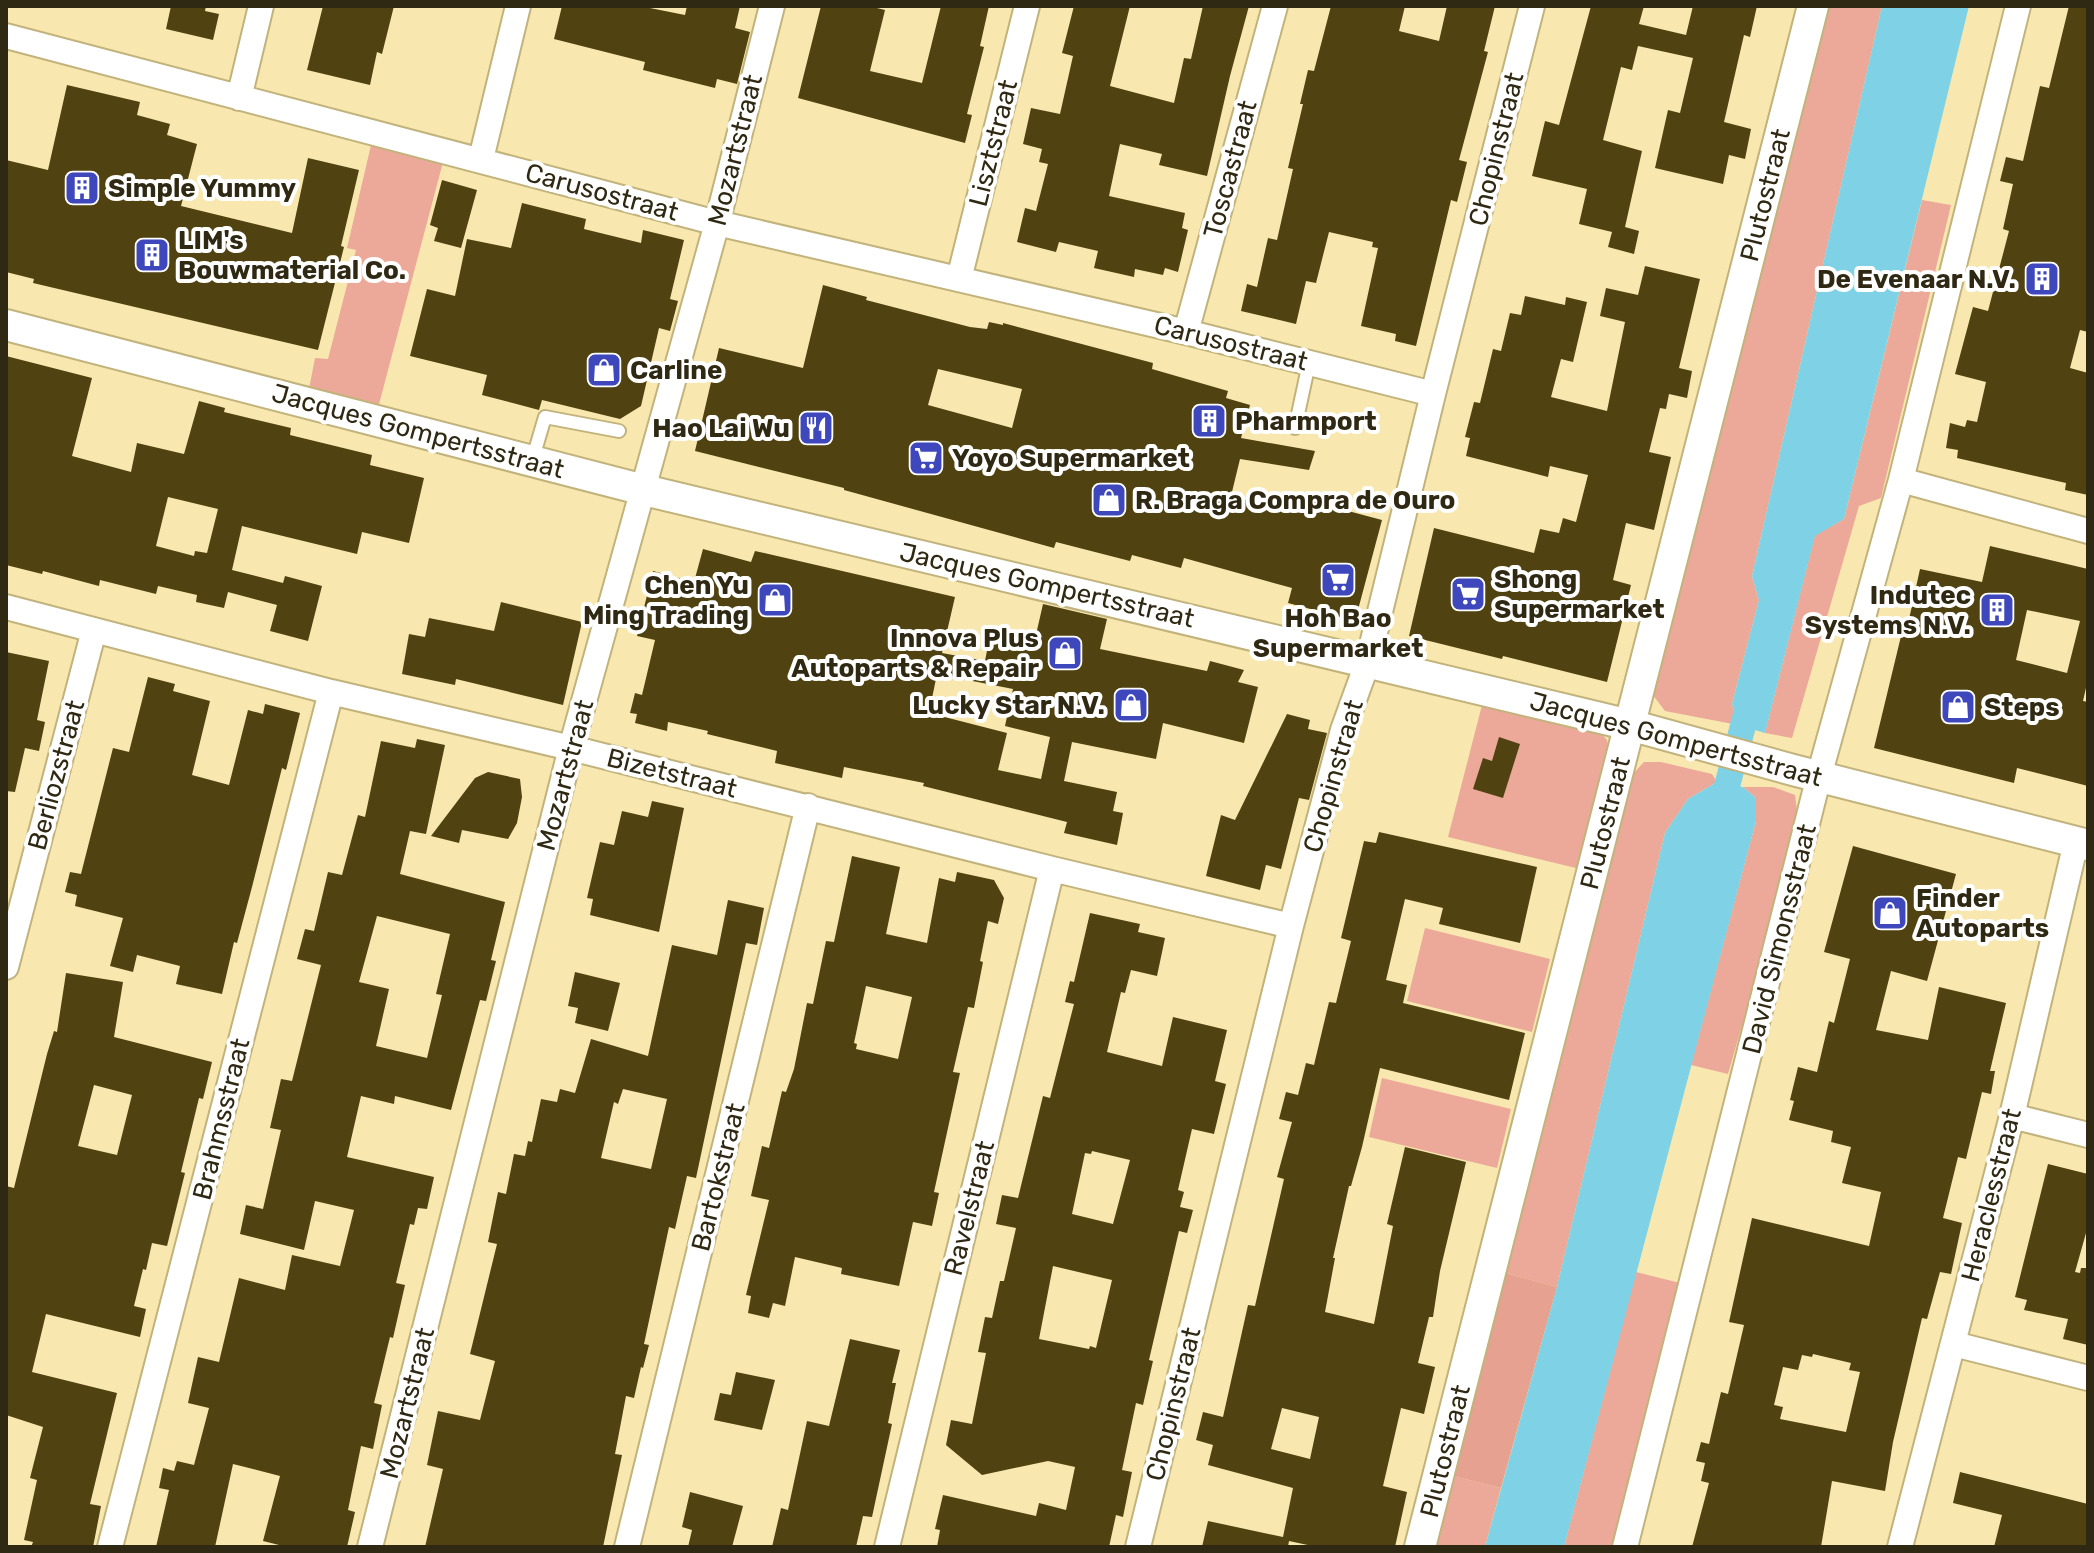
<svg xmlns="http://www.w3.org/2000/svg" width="2094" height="1553" viewBox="0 0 2094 1553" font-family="Rubik,sans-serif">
	<rect width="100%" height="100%" fill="#f8e8af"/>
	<path fill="#eca999" d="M1828,6H1882L1752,576L1759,600L1732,704L1738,725L1665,711L1652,694Z
		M371,145L443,162L378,408L309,389L315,358L328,359L356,250L347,248Z
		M1922,200L1951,205L1881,498L1859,506L1792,738L1765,733L1815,535L1844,519Z
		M1482,705L1598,730L1607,740L1610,754L1580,869L1448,837Z
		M1644,762H1661L1712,774L1717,782L1688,799L1665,833L1557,1287L1505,1273L1632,775Z
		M1743,787H1773L1795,795L1798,818L1793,849L1728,1074L1691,1065L1756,821V798Z
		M1425,928L1550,959L1532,1032L1407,1001Z
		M1382,1078L1511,1109L1497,1168L1369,1137Z
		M1636,1272L1680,1283L1612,1547H1564Z
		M1449,1475L1501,1488L1485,1547H1431Z"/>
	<path fill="#e6a191" d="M1505,1273L1557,1287L1501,1488L1449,1475Z"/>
	<path fill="#7fd2e5" d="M1882,6H1969L1844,519L1815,536L1765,733L1738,725L1732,704L1759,600L1752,576Z
		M1717,782L1743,787L1756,798V821L1564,1547H1485L1557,1287L1665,833L1688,799Z"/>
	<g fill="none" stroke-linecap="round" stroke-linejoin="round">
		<path stroke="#7fd2e5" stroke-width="26" d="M1719,816L1752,692"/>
	</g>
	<path fill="#504311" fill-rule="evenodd" d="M171,6H206L205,11L219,14L213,40L166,29Z
		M323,6H394L382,54L377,52L370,85L307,70Z
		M562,6H640L685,15L687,6H740L735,28L750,32L737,84L717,79L715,88L643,70L645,62L554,39Z
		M821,6H869L885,10L870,71L922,83L941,6H989L980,46L984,47L967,114L972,115L965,143L798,98Z
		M1074,6H1130L1110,86L1174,103L1184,58L1191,59L1203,6H1249L1230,76L1207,176L1159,165L1162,154L1120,144L1109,196L1185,213L1182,228L1188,230L1178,272L1165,268L1163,275L1135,269L1134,277L1094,268L1098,251L1059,242L1056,252L1017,242L1025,208L1036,211L1048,164L1039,162L1042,149L1023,144L1031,108L1060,114L1073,56L1062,53Z
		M1331,6H1405L1399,31L1439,41L1447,6H1495L1484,51L1488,52L1459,160L1467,162L1457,202L1451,200L1416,346L1395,341L1396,334L1361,326L1378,248L1372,247L1373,242L1329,232L1316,283L1306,281L1296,324L1241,311L1247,284L1257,287L1268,238L1277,240L1293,169L1288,168L1303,104H1300L1308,70L1314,71Z
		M1591,6H1644L1639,24L1686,35L1693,6H1757L1750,37L1744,35L1724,122L1751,129L1745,159L1729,155L1723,184L1655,168L1668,110L1680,113L1693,58L1638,46L1632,70L1621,67L1603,140L1642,151L1625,227L1639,231L1634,254L1608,247L1612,232L1579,224L1587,189L1532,176L1545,121L1559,125Z
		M2069,6H2088V332L2080,330L2070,368L2088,373V495L2065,490L2066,483L1957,458L1958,450L1946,448L1950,423L1965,427L1967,420L1977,422L1986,382L1955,374L1973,307L1988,311L2009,231L2003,229L2013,184L2000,181L2006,157L2023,161L2040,86L2049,88Z
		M67,85L140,102L137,115L170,124L167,135L197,144L181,206L292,233L308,158L359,170L341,246L344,247L318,350L33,283L34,279L6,272V160L48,170Z
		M442,180L477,190L461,248L434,241L438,228L430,225Z
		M522,203L586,219L584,229L641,243L643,230L684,240L670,299L678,301L670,331L659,328L641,406L620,419L542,400L539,410L482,395L487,375L410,356L427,289L455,296L467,239L511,248Z
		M1645,266L1700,279L1679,368L1692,371L1687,398L1669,394L1666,409L1660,408L1649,452L1671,457L1654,530L1626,523L1613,580L1631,585L1607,682L1503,656L1502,659L1409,636L1434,528L1534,553L1540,529L1559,533L1563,518L1576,522L1588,475L1550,466L1548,477L1466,456L1470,438L1465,437L1474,402L1480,403L1493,349L1501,351L1510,313L1521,315L1525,296L1565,305L1566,297L1587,302L1573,362L1561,359L1551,397L1607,411L1625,322L1600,316L1606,288L1638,295Z
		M823,285L867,297L866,300L970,327L987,329L989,322L1003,325V323L1153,363L1152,369L1228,391L1226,398L1250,405L1241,438L1315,451L1309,470L1240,459L1231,496L1284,509L1288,495L1382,520L1355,621L1288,603L1292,588L1184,558L1181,568L1132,555L1130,561L1056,542L1054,548L844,490V488L695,451L719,348L803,368ZM938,369L1022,389L1012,428L928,405Z
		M6,356L92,378L72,456L131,472L137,443L184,454L199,401L225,408L224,412L291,428L290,435L372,455L370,465L424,478L409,543L362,532L357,554L242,526L232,570L283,583L285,576L322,586L308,641L270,631L277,605L228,592L224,608L196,602L197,595L158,586L156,594L100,580L99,586L43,571L42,574L6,565ZM168,497L218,509L207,553L195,551L194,556L156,546Z
		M1990,546L2088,569V679L2083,701L2088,702V786L2017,768L2014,783L1874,748L1902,632L1906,633L1920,569L1982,582ZM2027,610L2080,621L2067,673L2016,660Z
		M703,549L751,562L755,551L955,597L942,653L985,661L991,630L1035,639L1043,604L1107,619L1100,649L1207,671L1210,661L1244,670L1238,682L1258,687L1244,743L1163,723L1156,759L1072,742L1064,781L1117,792L1113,811L1123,813L1117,845L1064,833L1067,822L923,786L924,783L844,767L842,778L775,763L777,751L707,734L708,731L668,722L667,731L635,723L637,714L630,713L635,693L642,695L655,640L637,636L653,571L694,582ZM937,674L1013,689L1005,726L1050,737L1041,779L998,770L1007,733L929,713Z
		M501,602L582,622L563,705L456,679L455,685L402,674L409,634L425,637L429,618L494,631Z
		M6,652L49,661L37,720L45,722L39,751L25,748L15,792L6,791Z
		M148,677L175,684L173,691L210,701L192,775L229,785L248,710L263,714L265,704L300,713L286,770L282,768L252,887L237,943L234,942L222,994L176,984L180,966L137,955L133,972L110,966L123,918L75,906L77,895L65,892L70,872L81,874L113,748L129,752Z
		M1287,714L1310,720L1308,729L1327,733L1309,800L1299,798L1281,869L1266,865L1260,890L1206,876L1221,815L1235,820Z
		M1499,737L1520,744L1503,798L1473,789L1483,758L1492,761Z
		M417,739L445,745L426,834L410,831L400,874L505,902L491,960L496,961L486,1001L480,1000L451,1110L395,1096L394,1104L361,1096L347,1157L434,1177L427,1209L418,1208L414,1225L410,1224L396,1283L405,1285L393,1338L390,1337L374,1403L382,1405L373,1449L361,1446L348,1510L355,1512L347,1547H287L263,1541L280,1476L233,1464L215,1547H156L169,1490L159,1488L163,1468L174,1471L177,1461L194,1465L209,1408L188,1403L198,1357L219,1362L239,1278L285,1290L292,1255L340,1266L354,1210L315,1201L304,1250L240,1234L246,1205L263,1209L281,1130L270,1128L281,1079L292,1081L321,965L297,959L305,929L314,931L328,872L342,875L358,815L365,817L381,741L415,748ZM377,916L450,934L436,994L442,995L427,1058L376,1046L389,989L359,982Z
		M488,772L520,779L522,797L517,823L508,839L462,830L459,843L431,836L475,778Z
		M652,801L684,808L659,932L590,915L593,899L587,898L600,842L614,845L622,811L648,817Z
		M1379,832L1537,867L1520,943L1439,924L1443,908L1405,899L1386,980L1407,985L1403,1003L1525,1033L1509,1100L1380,1068L1362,1147L1351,1186H1349L1333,1258H1335L1325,1312L1374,1324L1393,1226L1387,1224L1405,1147L1466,1162L1440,1271L1433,1317H1429L1418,1363L1435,1367L1424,1414L1401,1408L1383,1486L1407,1492L1395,1547H1317L1289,1541L1288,1547H1202L1208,1521L1283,1537L1293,1488L1208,1465L1213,1445L1196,1440L1203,1412L1223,1417L1248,1305L1255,1306L1284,1179L1277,1177L1292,1122L1279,1119L1286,1092L1298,1095L1306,1063L1314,1065L1329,1002L1336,1003L1351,941L1341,938L1364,841L1376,843ZM1282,1408L1319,1417L1310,1459L1271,1449Z
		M1853,846L1956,874L1927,981L1891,971L1876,1030L1928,1040L1939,987L2006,1003L1990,1071H1995L1991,1094L1982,1092L1966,1159L1958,1157L1943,1218L1962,1223L1951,1274L1940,1272L1927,1319L1922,1318L1893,1442L1885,1491L1832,1481L1821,1547H1692L1709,1483L1701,1481L1705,1463L1696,1461L1701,1442L1709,1444L1721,1392L1728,1394L1744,1325L1729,1322L1752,1218L1869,1246L1881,1192L1842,1183L1851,1147L1831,1142L1833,1131L1789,1120L1794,1101L1790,1100L1798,1067L1817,1072L1829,1021L1834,1023L1850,959L1824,952ZM1813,1354L1851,1363L1849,1370L1860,1372L1846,1432L1780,1419L1783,1407L1774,1405L1783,1367L1798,1370L1802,1355L1812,1357Z
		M852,856L900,867L886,934L927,943L939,878L955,882L957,872L994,880L1004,898L998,924L988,921L980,961L983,962L974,1008L968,1007L953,1072L960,1073L934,1192L939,1193L932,1226L913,1222L899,1286L841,1274L842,1268L795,1257L785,1306L773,1303L769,1318L748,1313L751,1296L746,1295L769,1200L751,1196L762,1146L769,1148L782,1091L786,1092L794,1069L807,1003L813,1004L826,941L834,942ZM866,986L912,997L898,1059L856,1049L857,1044L854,1043Z
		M728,900L764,908L757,945L746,943L696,1178L687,1176L675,1229L669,1227L644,1344L649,1345L643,1368L641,1367L634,1398L626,1396L615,1454L622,1455L603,1547H425L443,1469L427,1465L438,1411L480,1420L495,1361L470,1354L497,1244L488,1242L498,1192L506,1194L514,1154L525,1156L528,1141L532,1142L541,1099L557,1102L560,1089L575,1093L591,1039L648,1056L672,945L717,955ZM623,1089L667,1099L651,1169L601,1158L614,1102L618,1104Z
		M1090,913L1140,924L1138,932L1165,938L1157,976L1131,970L1125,993L1121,992L1107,1052L1162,1066L1173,1017L1227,1030L1215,1081L1226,1084L1214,1134L1192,1129L1178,1190L1184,1192L1180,1207L1193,1210L1187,1233L1179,1231L1149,1360L1153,1361L1143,1405L1136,1403L1122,1470L1132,1472L1123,1517L1116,1515L1109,1547H937L940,1530L935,1529L943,1495L1036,1516L1039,1503L1066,1510L1075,1467L1048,1461L982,1475L946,1445L951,1420L972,1424L986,1353L978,1352L985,1317L992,1318L1000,1281H1004L1016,1228L996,1224L1002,1195L1018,1198L1043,1096L1050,1098L1074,1004L1065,1002L1070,981L1074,982ZM1092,1151L1130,1160L1113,1224L1072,1214L1085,1153L1091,1154ZM1053,1266L1112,1280L1096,1348L1090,1346L1089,1349L1039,1339Z
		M575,972L620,983L608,1031L575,1023L578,1008L568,1006Z
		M66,973L123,982L114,1037L212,1062L203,1099L199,1098L181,1172L185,1173L167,1246L152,1243L146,1270L143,1269L134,1306L146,1309L140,1337L46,1314L32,1372L117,1393L90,1504L101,1506L93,1547H31L33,1542L24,1540L37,1480L30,1478L43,1427L6,1415V1186L14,1188L47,1054L54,1031L57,1032ZM94,1085L132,1095L117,1155L78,1146Z
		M2048,1164L2088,1174V1226L2075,1272L2080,1273L2081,1268H2088V1345L2063,1339L2068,1319L2024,1310L2027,1300L2015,1297Z
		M850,1339L900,1350L892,1383H896L888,1423L892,1424L872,1517L863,1516L856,1547H772L781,1508L788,1510L807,1421L829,1426Z
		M736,1372L775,1380L762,1430L714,1420L720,1393L731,1395Z
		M1960,1472L2088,1504V1547H1994L2002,1515L1953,1503Z
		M690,1492L743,1506L732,1547H688L692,1530L682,1527Z"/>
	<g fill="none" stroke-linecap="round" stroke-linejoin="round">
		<defs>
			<path id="service" d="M1295,428L1309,363
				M532,461L545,417L619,431"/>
			<path id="minor" d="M6,36L717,223L1186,332L1433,394
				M239,98L261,6
				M481,159L518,6
				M959,279L1027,6
				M1186,332L1275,6
				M1901,480L2088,531
				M6,607L331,692L571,748L1052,869L1291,926
				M6,967L94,630
				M2012,1116L2088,1135
				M1954,1344L2088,1378
				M110,1547L331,692
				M370,1547L571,748L717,223L772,6
				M627,1547L808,806
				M887,1547L1052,869
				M1138,1547L1291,926L1343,730L1368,661L1433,394L1532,6
				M1625,1547L1819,776L1901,480L2018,6
				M1900,1547L2012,1116L2076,842"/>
			<path id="tertiary" d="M6,325L644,490L1630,725L1793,770L2088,845
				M1420,1547L1813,6"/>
		</defs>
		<use href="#service" stroke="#c2b37c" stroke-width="16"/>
		<use href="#minor" stroke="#c2b37c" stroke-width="28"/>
		<use href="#tertiary" stroke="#c2b37c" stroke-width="34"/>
		<use href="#service" stroke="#fff" stroke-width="12"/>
		<use href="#minor" stroke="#fff" stroke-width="24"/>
		<use href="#tertiary" stroke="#fff" stroke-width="30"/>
	</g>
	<defs>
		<symbol id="building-square" viewBox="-11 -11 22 22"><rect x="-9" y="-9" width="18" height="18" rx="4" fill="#3e47bb" stroke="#fff"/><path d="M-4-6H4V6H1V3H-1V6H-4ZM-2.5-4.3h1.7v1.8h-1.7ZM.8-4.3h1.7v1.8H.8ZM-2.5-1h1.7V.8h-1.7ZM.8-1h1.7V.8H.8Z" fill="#fff"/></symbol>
		<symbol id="shop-square" viewBox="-11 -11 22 22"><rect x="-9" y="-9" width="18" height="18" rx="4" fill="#3e47bb" stroke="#fff"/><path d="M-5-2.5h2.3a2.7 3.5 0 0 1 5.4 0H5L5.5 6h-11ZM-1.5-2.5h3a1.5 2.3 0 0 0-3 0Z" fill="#fff"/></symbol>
		<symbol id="restaurant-square" viewBox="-11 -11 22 22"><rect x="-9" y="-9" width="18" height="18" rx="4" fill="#3e47bb" stroke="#fff"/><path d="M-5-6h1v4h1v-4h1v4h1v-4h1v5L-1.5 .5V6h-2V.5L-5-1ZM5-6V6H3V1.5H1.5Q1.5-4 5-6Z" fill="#fff"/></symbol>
		<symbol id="supermarket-square" viewBox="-11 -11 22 22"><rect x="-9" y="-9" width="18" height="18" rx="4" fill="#3e47bb" stroke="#fff"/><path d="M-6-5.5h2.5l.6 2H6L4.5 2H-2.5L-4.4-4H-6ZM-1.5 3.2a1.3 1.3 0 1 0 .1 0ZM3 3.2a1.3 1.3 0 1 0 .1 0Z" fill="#fff"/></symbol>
	</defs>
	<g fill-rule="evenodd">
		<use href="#building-square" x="62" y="168" width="40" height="40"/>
		<use href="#building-square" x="132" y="235" width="40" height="40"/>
		<use href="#building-square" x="2022" y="259" width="40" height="40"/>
		<use href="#shop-square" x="584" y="350" width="40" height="40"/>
		<use href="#building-square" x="1189" y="401" width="40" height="40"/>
		<use href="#restaurant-square" x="796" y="408" width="40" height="40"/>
		<use href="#supermarket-square" x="906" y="438" width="40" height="40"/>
		<use href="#shop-square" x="1089" y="480" width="40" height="40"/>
		<use href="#supermarket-square" x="1318" y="560" width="40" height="40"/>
		<use href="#supermarket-square" x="1448" y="574" width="40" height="40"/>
		<use href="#shop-square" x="755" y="580" width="40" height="40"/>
		<use href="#building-square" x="1977" y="590" width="40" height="40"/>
		<use href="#shop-square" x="1045" y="633" width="40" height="40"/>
		<use href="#shop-square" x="1111" y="685" width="40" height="40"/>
		<use href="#shop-square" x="1938" y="687" width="40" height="40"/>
		<use href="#shop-square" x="1870" y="893" width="40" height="40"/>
	</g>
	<g text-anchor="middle" stroke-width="8" stroke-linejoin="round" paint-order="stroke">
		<g font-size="26" fill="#2f2812" stroke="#fff">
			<text transform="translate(993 143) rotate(-76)" y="9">Lisztstraat</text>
			<text transform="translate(1496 149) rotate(-76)" y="9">Chopinstraat</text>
			<text transform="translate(735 150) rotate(-76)" y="9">Mozartstraat</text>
			<text transform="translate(1230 169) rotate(-75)" y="9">Toscastraat</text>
			<text transform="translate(602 192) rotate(15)" y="9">Carusostraat</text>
			<text transform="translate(1765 195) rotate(-76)" y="9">Plutostraat</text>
			<text transform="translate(1231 343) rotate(14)" y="9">Carusostraat</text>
			<text transform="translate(418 431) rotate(15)" y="9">Jacques Gompertsstraat</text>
			<text transform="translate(1047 585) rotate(13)" y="9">Jacques Gompertsstraat</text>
			<text transform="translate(1676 739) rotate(15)" y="9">Jacques Gompertsstraat</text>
			<text transform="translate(672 773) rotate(14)" y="9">Bizetstraat</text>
			<text transform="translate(56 775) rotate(-75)" y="9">Berliozstraat</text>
			<text transform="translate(565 775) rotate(-75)" y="9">Mozartstraat</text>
			<text transform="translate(1333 776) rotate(-74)" y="9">Chopinstraat</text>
			<text transform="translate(1605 823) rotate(-76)" y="9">Plutostraat</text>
			<text transform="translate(1779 939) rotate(-76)" y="9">David Simonsstraat</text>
			<text transform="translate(221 1119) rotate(-76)" y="9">Brahmsstraat</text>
			<text transform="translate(718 1177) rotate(-76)" y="9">Bartokstraat</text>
			<text transform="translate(1991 1195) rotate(-76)" y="9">Heraclesstraat</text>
			<text transform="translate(969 1208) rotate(-76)" y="9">Ravelstraat</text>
			<text transform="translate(407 1403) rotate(-76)" y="9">Mozartstraat</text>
			<text transform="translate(1173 1404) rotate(-76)" y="9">Chopinstraat</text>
			<text transform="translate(1445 1451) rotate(-76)" y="9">Plutostraat</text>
		</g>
		<g font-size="26" font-weight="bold" fill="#2f2812" stroke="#fff" text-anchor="start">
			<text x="108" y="197">Simple Yummy</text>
			<text x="178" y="249">LIM's<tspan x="178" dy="30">Bouwmaterial Co.</tspan></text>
			<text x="2016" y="288" text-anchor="end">De Evenaar N.V.</text>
			<text x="630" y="379">Carline</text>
			<text x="1235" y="430">Pharmport</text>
			<text x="790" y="437" text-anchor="end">Hao Lai Wu</text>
			<text x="952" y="467">Yoyo Supermarket</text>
			<text x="1135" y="509">R. Braga Compra de Ouro</text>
			<text x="1494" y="588">Shong<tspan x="1494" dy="30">Supermarket</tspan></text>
			<text x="749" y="594" text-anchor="end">Chen Yu<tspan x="749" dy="30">Ming Trading</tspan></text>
			<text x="1971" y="604" text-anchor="end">Indutec<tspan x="1971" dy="30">Systems N.V.</tspan></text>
			<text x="1338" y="627" text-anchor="middle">Hoh Bao<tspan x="1338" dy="30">Supermarket</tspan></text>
			<text x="1039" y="647" text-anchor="end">Innova Plus<tspan x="1039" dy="30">Autoparts &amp; Repair</tspan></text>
			<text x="1105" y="714" text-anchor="end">Lucky Star N.V.</text>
			<text x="1984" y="716">Steps</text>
			<text x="1916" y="907">Finder<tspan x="1916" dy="30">Autoparts</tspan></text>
		</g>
	</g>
	<rect width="2094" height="1553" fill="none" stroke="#2f2812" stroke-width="16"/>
</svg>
